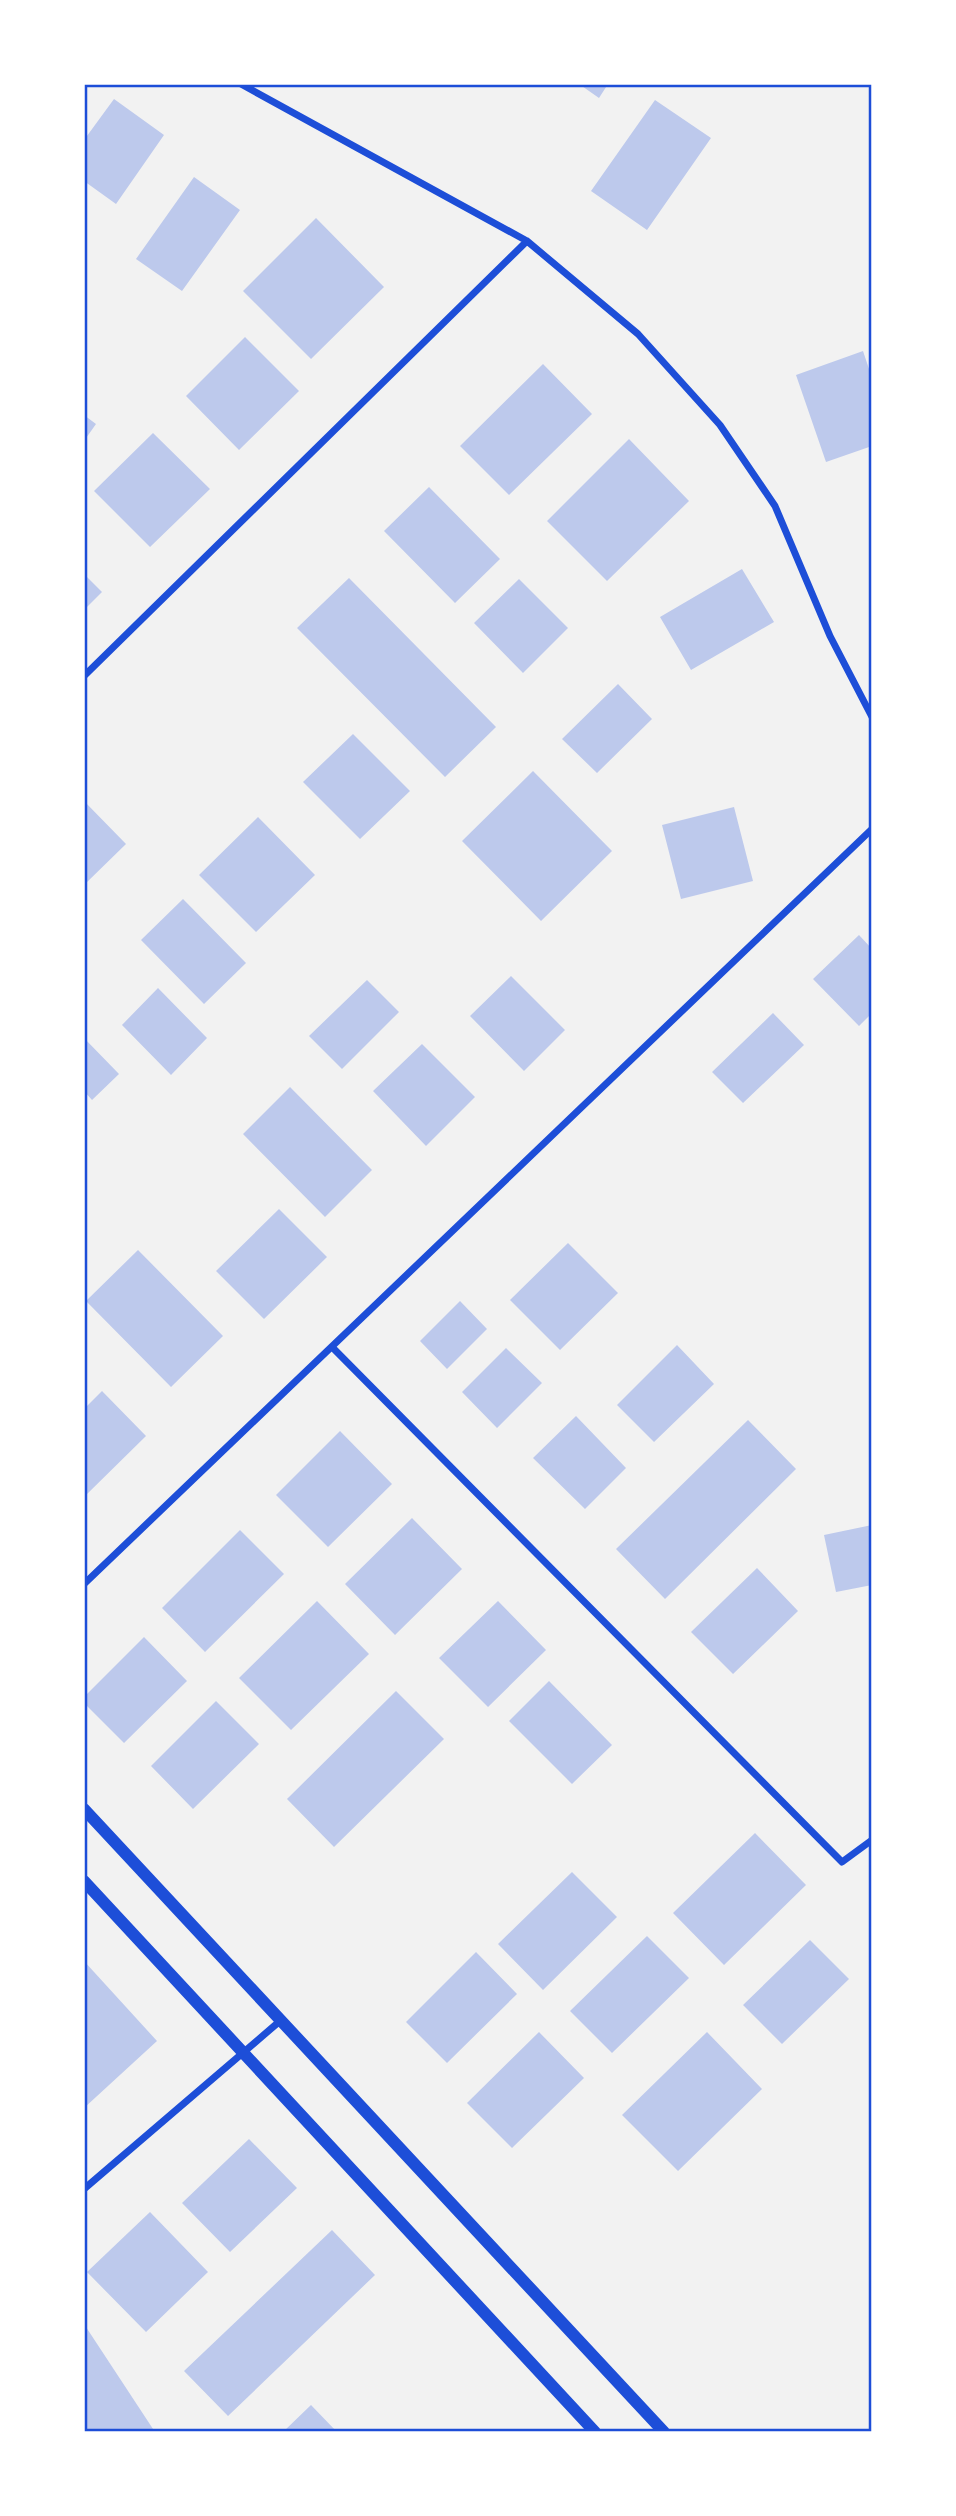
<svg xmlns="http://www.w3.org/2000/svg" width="956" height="2516" viewBox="0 0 956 2516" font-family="Karla,sans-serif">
	<rect width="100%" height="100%" fill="#f2f2f2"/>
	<path fill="#bdc9ec" d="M579,84H608L599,98Z
		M114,99L164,135L116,204L84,181V140Z
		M655,100L711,138L647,230L591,191Z
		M194,177L240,210L182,291L136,259Z
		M316,218L384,287L311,359L243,291Z
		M245,337L299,391L239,450L186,396Z
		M863,351L872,378V446L826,462L796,375Z
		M543,364L592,414L509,495L460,446Z
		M84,415L96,424L84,441Z
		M153,433L210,489L150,547L94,491Z
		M629,439L689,501L607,581L547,521Z
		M429,487L500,559L455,603L384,531Z
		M742,569L774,622L691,670L660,617Z
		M84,574L102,592L84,610Z
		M349,578L496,727L445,777L297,628Z
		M519,579L568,628L523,673L474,623Z
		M618,684L652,719L597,773L562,739Z
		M353,734L410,791L360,839L303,782Z
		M533,771L612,851L541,921L462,841Z
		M84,801L126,844L84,885Z
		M734,807L753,881L681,899L662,825Z
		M258,817L315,875L256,932L199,875Z
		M183,899L246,963L204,1004L141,940Z
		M859,935L872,949V1013L859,1026L813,979Z
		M511,976L565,1030L524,1071L470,1016Z
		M367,980L399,1012L342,1069L309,1036Z
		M158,988L207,1038L171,1075L122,1025Z
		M773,1013L804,1045L743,1103L712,1072Z
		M84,1038L119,1074L92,1100L84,1091Z
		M422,1044L475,1097L426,1146L373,1091Z
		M290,1087L372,1170L325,1217L243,1134Z
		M279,1209L327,1257L264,1319L216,1271Z
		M568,1243L618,1293L560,1350L510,1300Z
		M138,1250L223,1336L171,1387L86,1301Z
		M460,1301L487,1329L447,1369L420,1341Z
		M677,1345L714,1384L654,1442L617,1405Z
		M506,1348L542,1383L497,1428L462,1392Z
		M102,1391L146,1436L84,1497V1409Z
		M576,1416L626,1468L585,1509L533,1458Z
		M748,1420L796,1469L665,1599L616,1549Z
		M340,1431L392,1484L328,1547L276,1495Z
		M412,1518L462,1569L395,1635L345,1584Z
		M872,1525V1585L836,1592L824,1535Z
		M240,1530L284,1574L205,1652L162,1608Z
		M757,1568L798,1611L733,1674L691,1632Z
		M317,1601L369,1654L291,1730L239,1678Z
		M498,1601L546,1650L488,1707L439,1658Z
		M144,1637L187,1681L124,1743L84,1703V1697Z
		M549,1681L612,1745L572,1784L509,1721Z
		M396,1691L444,1739L334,1847L287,1799Z
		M216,1701L259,1744L193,1809L151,1766Z
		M755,1833L806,1885L724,1965L673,1913Z
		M572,1872L617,1917L543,1990L498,1944Z
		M647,1936L689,1978L612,2053L570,2011Z
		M810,1940L849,1979L782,2044L743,2005Z
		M476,1952L517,1994L447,2063L406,2022Z
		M84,1961L157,2041L84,2108Z
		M539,2032L584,2078L512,2148L467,2103Z
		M707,2032L762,2089L678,2171L622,2115Z
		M249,2139L297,2188L230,2252L182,2203Z
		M150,2212L208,2272L146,2332L87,2272Z
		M332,2230L375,2275L228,2416L184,2371Z
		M84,2324L155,2432H84Z
		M311,2405L337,2432H283Z"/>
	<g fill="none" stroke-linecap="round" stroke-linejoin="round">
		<path stroke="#1d4ed8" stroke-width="4.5" d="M745,2432H791"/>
		<path stroke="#1d4ed8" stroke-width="7" d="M241,84L527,241L638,334L720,425L775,506L830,636L872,717
			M84,676L527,241
			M332,1347L842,1862L872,1840
			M84,1584L872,829
			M84,2189L280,2021"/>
		<path stroke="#1d4ed8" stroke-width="12" d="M84,1809L664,2432
			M84,1881L595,2432"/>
	</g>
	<rect width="956" height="2516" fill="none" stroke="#ffffff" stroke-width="172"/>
	<rect x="86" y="86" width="784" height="2344" fill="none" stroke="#1d4ed8" stroke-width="2.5"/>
</svg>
